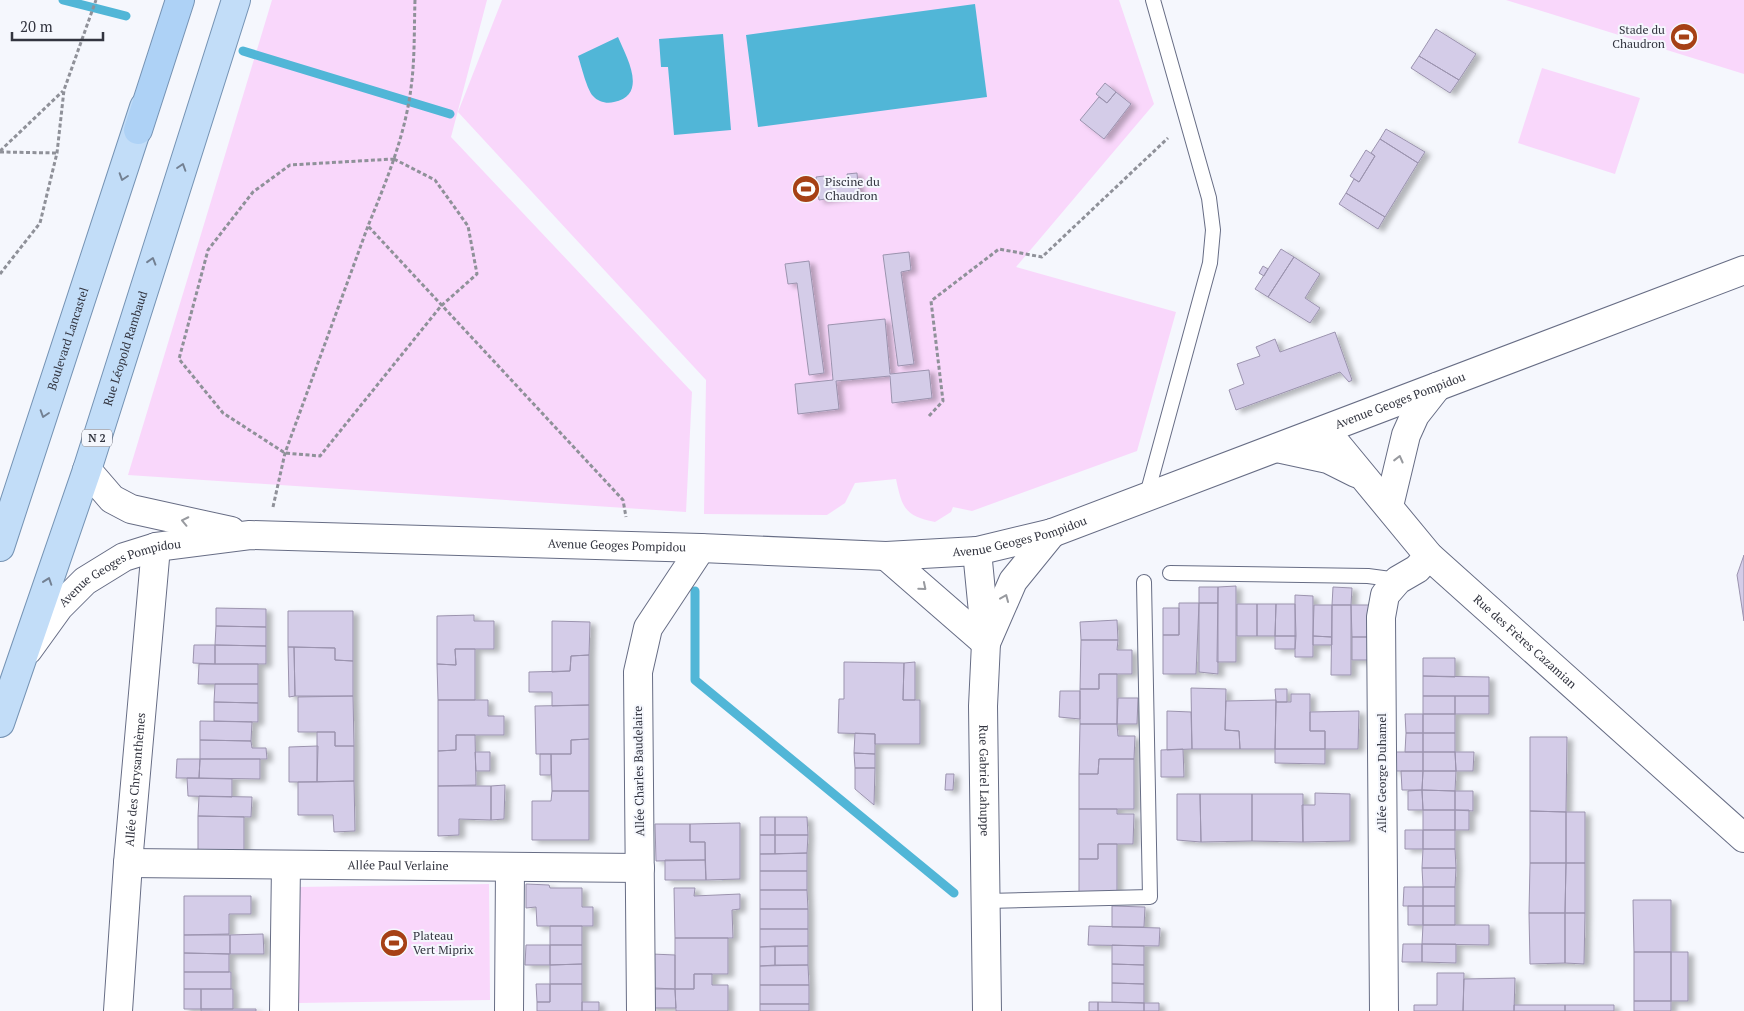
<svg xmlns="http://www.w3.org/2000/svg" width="1744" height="1011" viewBox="0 0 1744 1011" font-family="'PT Serif',serif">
	<defs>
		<filter id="shadow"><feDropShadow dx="5.5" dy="3" stdDeviation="2.5" flood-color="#0004"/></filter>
	</defs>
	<rect width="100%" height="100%" fill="#f5f7fd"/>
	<path fill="#f9d7fb" d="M272,0H487L451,137L692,392L686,512L128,475Z
		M502,0H1119L1154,104L1016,267L1176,312L1137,451L972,511L953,507L951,512L935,522C905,516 902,508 896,479L855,483L845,503L827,515L704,514L706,380L458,112Z
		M1506,0H1744V74Z
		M1542,68L1640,98L1615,174L1518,143Z
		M489,884L490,1000L299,1003L298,887Z"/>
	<path fill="#51b6d7" d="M975,4L987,97L758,127L746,35Z
		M723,34L731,130L674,135L668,67H661L659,39Z
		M618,37C626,56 649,95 614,102C607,104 598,102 593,96C587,90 581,65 578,56Z"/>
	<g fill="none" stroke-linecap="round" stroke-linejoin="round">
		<path stroke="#51b6d7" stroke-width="9" d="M63,0L126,16
			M243,51L450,114
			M695,591V680L954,893"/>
	</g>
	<path fill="#d4cce8" stroke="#9b93ae" filter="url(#shadow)" d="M1436,29L1476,54L1459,80L1419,56Z
		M1419,56L1459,80L1450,93L1411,68Z
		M1105,83L1116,92L1107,103L1096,94Z
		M1116,92L1131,104L1104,139L1080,120L1099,97L1107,103Z
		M1386,129L1425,152L1418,163L1380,139Z
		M1380,139L1418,163L1385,217L1346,193L1354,179L1359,182L1375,156L1371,153Z
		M1366,150L1375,156L1359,182L1350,176Z
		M857,173L859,194L819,200L816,177L824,176L825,181L848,179L847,174Z
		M1346,193L1385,217L1378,229L1339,204Z
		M1281,249L1294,257L1268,297L1255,289Z
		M909,252L911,270L901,272L914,364L898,366L883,255Z
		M1294,257L1320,274L1305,298L1320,308L1310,323L1268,297Z
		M809,261L824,373L809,375L797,283L788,284L785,264Z
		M1263,266L1268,269L1264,276L1259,273Z
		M885,319L890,374L929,370L932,398L892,403L890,376L836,381L839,409L798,414L795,384L833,380L828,325Z
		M1335,332L1352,380L1349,382L1340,372L1236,410L1229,390L1244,384L1237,364L1260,356L1256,347L1275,339L1280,352Z
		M1744,555V621L1737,575Z
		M1236,586V662H1217L1218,587Z
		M1199,587H1218V603H1199Z
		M1333,587L1352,588L1351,605H1332Z
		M1295,595L1313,596V657H1295Z
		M1179,603H1199L1196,674H1163V635H1179Z
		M1199,603H1218V674L1199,672Z
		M1237,604H1257V636H1237Z
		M1257,604H1276L1275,636H1257Z
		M1276,604H1295L1296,636H1275Z
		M1314,605H1332V637L1313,636Z
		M1332,605H1351V675H1331Z
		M1351,605H1369L1370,637H1352Z
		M216,608L266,609V627L216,626Z
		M1163,608H1179V635H1163Z
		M288,611H353V661L335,660V648L288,647Z
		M474,615V621H494V649H455L456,665L437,664V616Z
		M1117,620L1118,640H1081L1080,622Z
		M552,621L590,622L589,655L571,656L570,671L552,672Z
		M216,626L266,627V646L215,645Z
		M1275,636H1296L1295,649H1275Z
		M1313,636L1332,637V645H1313Z
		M1352,637H1370V660H1352Z
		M1081,640H1118L1117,650H1132V674H1099V689H1080Z
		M194,645H215V664L193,663Z
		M215,645L266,646V664H215Z
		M288,647H294L295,696L289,697Z
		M294,647L335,648V660L353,661V696H295Z
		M455,649H475V700H438L437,664L456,665Z
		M589,655V705L552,706V692H529V672L570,671L571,656Z
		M1423,658H1455V677L1423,676Z
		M844,662L904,663L903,700H920V744H875V734L838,733L839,699H844Z
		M915,662V700H903L904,663Z
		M199,664H258V684H198Z
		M1099,674H1117V724H1080V689H1099Z
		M1423,676L1489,677V696H1423Z
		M215,684H258V703L214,702Z
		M1191,688L1226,689L1225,730L1239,731L1240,749H1192Z
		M1275,689H1287V702H1276Z
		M1060,691H1080V719L1059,717Z
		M1291,694H1310V731H1325V749H1275L1276,702H1291Z
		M353,696L354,746H335V732H298V697Z
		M1423,696H1455V714H1423Z
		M1455,696H1489V714H1455Z
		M1118,698H1138L1137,724H1117Z
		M438,700H488V716H504V735H456V750L438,751Z
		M1276,700L1275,749H1240L1239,731L1225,730L1226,701Z
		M214,702L258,703V722L214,721Z
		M589,705V739L571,740V754H536L535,706Z
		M1167,711L1191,712L1192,749L1167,750Z
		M1359,711L1358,749H1325V731H1310V712Z
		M1405,714H1423V733H1406Z
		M1423,714H1455V733H1423Z
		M200,721L252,722L251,741L200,740Z
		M1080,724H1117L1118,736H1135L1134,759H1099L1098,774H1079Z
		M317,732H335V746H354V781L317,782Z
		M855,733L875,734V754L854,753Z
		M1406,733H1423V752H1405Z
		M1423,733H1455V752H1423Z
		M456,735H475L476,785L438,786V751L456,750Z
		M1530,737H1567L1566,812L1530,811Z
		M589,739V791H552L551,754H571V740Z
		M200,740L251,741L252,748H266L267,759H200Z
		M318,746L317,782H289V747Z
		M1183,749L1184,777H1161V750Z
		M1275,749H1325V764L1275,763Z
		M475,752H490V771H476Z
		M1394,752H1423V771H1394Z
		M1423,752H1455L1456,771H1423Z
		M1455,752H1474L1473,771H1456Z
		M854,753L875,754V768H855Z
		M540,754H551V775H540Z
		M177,759H200L199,778H176Z
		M200,759H260V779L199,778Z
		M1099,759H1134V809H1079V774H1098Z
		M855,768H875L874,805L855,789Z
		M1401,771H1423L1422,790H1402Z
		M1423,771H1456L1455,791L1422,790Z
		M946,774H954L953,790H945Z
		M187,778L232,779V797L188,796Z
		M354,781L355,831L334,832L333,815H298V782Z
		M505,785L504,819L491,820V786Z
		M438,786H491V820L459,819V835L438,836Z
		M1422,790L1455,791V810H1423Z
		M1422,790L1423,810H1408V791Z
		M552,791H589V840H532V801H551Z
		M1455,791H1473V811L1455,810Z
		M1315,793L1350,794V841L1303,842L1302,805H1315Z
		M1177,794H1200L1201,842L1177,840Z
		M1200,794H1252V841L1201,842Z
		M1252,794H1303V842L1252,841Z
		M199,796L252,797L251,817L198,816Z
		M1079,809H1117V814H1134L1133,844H1098V859H1079Z
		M1423,810H1455V830H1423Z
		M1455,810H1469V830H1455Z
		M1530,811L1566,812V863H1530Z
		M1566,812H1585V863H1566Z
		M198,816L244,817V853L198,852Z
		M760,817H775V835H760Z
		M775,817H807L808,835H775Z
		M740,823V879L706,880L705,842H690V824Z
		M655,824H690V842H705V860L656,861Z
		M1405,830H1423V849H1405Z
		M1423,830H1455V849H1423Z
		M760,835H775V854H760Z
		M775,835H808L807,853L775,854Z
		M1098,844H1117V893H1079V859H1098Z
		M1423,849H1455L1456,868H1422Z
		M807,853V871H760V854Z
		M665,860H705L706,880H665Z
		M1530,863H1566L1565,913H1529Z
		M1566,863H1585V913H1565Z
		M1422,868H1456L1455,887H1423Z
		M760,871H807V890H760Z
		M526,884L549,885L550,888H582V907H593V926H537L536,907L526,908Z
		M1404,887H1423V906H1403Z
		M1423,887H1455V906H1423Z
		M674,888H695L694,896L740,894V909L732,910L733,938H675Z
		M760,890H807L808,909H760Z
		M184,896H251V914H229V934L184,935Z
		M1633,900H1671V952H1634Z
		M1112,906L1145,907L1144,927H1112Z
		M1408,906H1423V925H1408Z
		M1423,906H1455V925H1423Z
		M760,909H808V929H760Z
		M1529,913H1565V963L1530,964Z
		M1565,913H1585L1584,964L1565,963Z
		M1423,925H1489V945L1422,944Z
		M550,926H582V945H550Z
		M1089,926L1160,928L1159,946L1088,945Z
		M760,929H808V946L760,947Z
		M263,934L264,954H230V935Z
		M184,935H230V954L184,953Z
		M675,938H728V974H694V989H675Z
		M1403,944H1422V962H1402Z
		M1422,944H1456V963L1422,962Z
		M526,945H550V965H525Z
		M550,945H582V964L550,965Z
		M1112,945L1144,946V965L1112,964Z
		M775,946H808V965H775Z
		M775,946V965L760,966V947Z
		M1634,952H1671V1001H1634Z
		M1671,952H1688V1001H1671Z
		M184,953L229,954V972H184Z
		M652,954L675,955V989L654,988Z
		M582,964V984H550V965Z
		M1112,964L1144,965V984L1112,983Z
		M808,965L809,985H760V966Z
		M184,972H231V989H184Z
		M1437,973H1464L1463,1011H1414V1005H1437Z
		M694,974H712V985H728V1011H676L675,989H694Z
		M1515,978L1514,1011H1463L1464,979Z
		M1112,983L1144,984V1003L1112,1002Z
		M536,984H550V1002H537Z
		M550,984H582V1011H537V1002H550Z
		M760,985H809V1004H760Z
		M184,989H201V1009H184Z
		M201,989H233V1009H201Z
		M649,989H675L676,1008H649Z
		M1634,1001H1671V1011H1634Z
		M582,1002H599V1011H582Z
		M1089,1002H1098V1011H1089Z
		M1098,1002L1144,1003V1011H1098Z
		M1144,1003H1159V1011H1144Z
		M760,1004H809V1011H760Z
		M1514,1005H1565V1011H1514Z
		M1565,1005H1614V1011H1565Z
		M201,1009H256V1011H201Z"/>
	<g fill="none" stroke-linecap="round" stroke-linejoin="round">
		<defs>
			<path id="service" d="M1146,498L1210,263L1213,230L1209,198L1153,0
				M1170,573L1368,576L1398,580
				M986,901L1150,897L1144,582"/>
			<g id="minor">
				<path id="s1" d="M1325,430L1429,556L1744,838"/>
				<path d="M1277,448L1328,459L1356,473"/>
				<path d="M87,470L112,499L131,509L231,531"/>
				<path d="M1389,506L1406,435L1415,415L1437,387"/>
				<path id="s2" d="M977,551L986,643L983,706L987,1011"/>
				<path d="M886,556L986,643L1013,581L1052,533"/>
				<path id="s3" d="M28,650L59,607L85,581L124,557L156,547L250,535L701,548L886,556L977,551L1052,533L1744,270"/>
				<path id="s4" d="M128,863L640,868"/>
				<path id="s5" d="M118,1011L128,863L156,547"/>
				<path d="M284,1011L286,865"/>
				<path d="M509,1011L510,867"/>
				<path d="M641,1011L638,672L648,628L701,548"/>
				<path d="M1384,1011L1381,617L1385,595L1398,580L1417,569L1429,556"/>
			</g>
			<g id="primary">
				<path id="s6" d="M0,547L144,107"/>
				<path id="s7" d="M0,723L87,470L236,0"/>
			</g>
			<path id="trunk" d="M138,130L180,0"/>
		</defs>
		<use href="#service" stroke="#676d85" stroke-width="16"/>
		<use href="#minor" stroke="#676d85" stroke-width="30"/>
		<use href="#primary" stroke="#7593b4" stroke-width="30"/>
		<use href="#trunk" stroke="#7593b4" stroke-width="30"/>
		<path stroke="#8f9199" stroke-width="3" stroke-dasharray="4 2.5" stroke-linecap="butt" d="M415,0C414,29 415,59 411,88C405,136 386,182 368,226L623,500L626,517
			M0,151L63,91
			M0,152L57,153
			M394,159L435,180L468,226L477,274L441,306L320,456L285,453L223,413L179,359L208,250L253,192L290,165Z
			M0,274L40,223L57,153L64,90L96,0
			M929,416L943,401L931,301L999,249L1042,257L1168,138
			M273,507L285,453L368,226"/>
		<use href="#service" stroke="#fff" stroke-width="14"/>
		<use href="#minor" stroke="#fff" stroke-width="28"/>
		<use href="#primary" stroke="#c2ddf8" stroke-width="28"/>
		<use href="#trunk" stroke="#aed2f6" stroke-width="28"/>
	</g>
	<defs><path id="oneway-chevron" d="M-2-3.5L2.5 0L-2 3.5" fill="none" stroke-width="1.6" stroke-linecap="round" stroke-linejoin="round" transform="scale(1.25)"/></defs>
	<g stroke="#738092">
		<use href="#oneway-chevron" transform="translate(182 167) rotate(-72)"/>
		<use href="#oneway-chevron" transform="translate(123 177) rotate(108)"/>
		<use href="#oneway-chevron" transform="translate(152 261) rotate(-73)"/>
		<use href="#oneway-chevron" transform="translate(44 414) rotate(108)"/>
		<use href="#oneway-chevron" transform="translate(48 581) rotate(-71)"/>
	</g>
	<g stroke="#989a9f">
		<use href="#oneway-chevron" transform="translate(1399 459) rotate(-76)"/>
		<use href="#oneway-chevron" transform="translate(185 521) rotate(-168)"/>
		<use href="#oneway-chevron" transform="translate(923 587) rotate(40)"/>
		<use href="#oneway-chevron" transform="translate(1005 598) rotate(-67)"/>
	</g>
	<defs>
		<symbol id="stadium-disc" viewBox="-11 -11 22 22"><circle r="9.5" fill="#a64115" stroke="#f5f7fd"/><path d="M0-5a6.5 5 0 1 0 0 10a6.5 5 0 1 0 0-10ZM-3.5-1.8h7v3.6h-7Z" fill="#fff"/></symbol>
	</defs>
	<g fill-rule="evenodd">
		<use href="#stadium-disc" x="1668" y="21" width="32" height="32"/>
		<use href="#stadium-disc" x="790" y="173" width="32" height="32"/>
		<use href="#stadium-disc" x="378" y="927" width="32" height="32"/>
	</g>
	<g text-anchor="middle" stroke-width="4" stroke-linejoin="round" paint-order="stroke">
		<rect fill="#f5f7fd" stroke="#6c6e78" stroke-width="1" x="82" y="429.5" width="30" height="17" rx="4"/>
		<g font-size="11" font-weight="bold" fill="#32343f">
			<text x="97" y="442">N 2</text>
		</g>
		<g font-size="12" fill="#32343f" stroke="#f5f7fd" text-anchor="start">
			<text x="1665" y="34" text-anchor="end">Stade du<tspan x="1665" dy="14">Chaudron</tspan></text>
			<text x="825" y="186">Piscine du<tspan x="825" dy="14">Chaudron</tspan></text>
			<text x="413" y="940">Plateau<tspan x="413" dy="14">Vert Miprix</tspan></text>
		</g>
		<g font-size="12" fill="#32343f" stroke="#f5f7fd">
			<text dy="4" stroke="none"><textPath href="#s6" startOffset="219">Boulevard Lancastel</textPath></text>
			<text dy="4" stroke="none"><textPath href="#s7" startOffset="395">Rue Léopold Rambaud</textPath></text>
			<text dy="4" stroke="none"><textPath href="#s3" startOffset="1441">Avenue Geoges Pompidou</textPath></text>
			<text dy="4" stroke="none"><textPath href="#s3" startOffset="1036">Avenue Geoges Pompidou</textPath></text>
			<text dy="4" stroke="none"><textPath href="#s3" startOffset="631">Avenue Geoges Pompidou</textPath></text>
			<text dy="4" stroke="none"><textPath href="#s3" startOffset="125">Avenue Geoges Pompidou</textPath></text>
			<text dy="4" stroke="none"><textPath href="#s1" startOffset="292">Rue des Frères Cazamian</textPath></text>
			<text transform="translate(639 771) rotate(-91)" y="4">Allée Charles Baudelaire</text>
			<text transform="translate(1382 773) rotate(-90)" y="4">Allée George Duhamel</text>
			<text dy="4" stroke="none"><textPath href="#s5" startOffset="232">Allée des Chrysanthèmes</textPath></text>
			<text dy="4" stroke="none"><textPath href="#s2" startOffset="230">Rue Gabriel Lahuppe</textPath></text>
			<text dy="4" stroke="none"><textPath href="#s4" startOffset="270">Allée Paul Verlaine</textPath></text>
		</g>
	</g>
	<path d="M12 32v8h91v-8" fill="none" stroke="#32343f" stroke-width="2.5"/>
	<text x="20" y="32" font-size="15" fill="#32343f" stroke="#f5f7fd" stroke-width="4" paint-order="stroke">20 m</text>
</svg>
